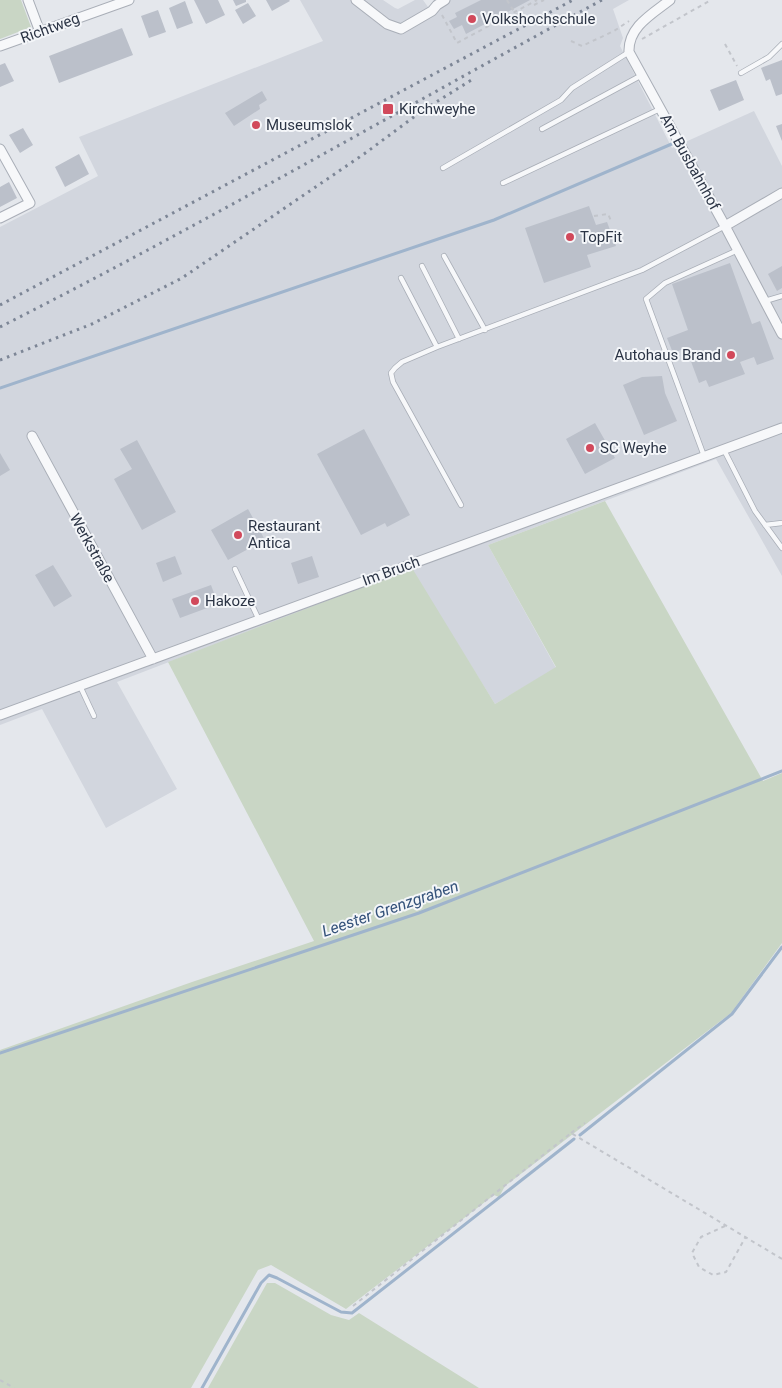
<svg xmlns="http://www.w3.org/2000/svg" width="782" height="1388" viewBox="0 0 782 1388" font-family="Roboto,sans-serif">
	<rect width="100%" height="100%" fill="#e4e7ec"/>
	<path fill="#d2d6de" d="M300,0H383L395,8L398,9L415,0H423L428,7L435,3L434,0H629L613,9L623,38L620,46L672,148L754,111L782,166V576L716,459L488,545L556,668L495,704L411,569L117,682L177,789L106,828L42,709L0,725V227L98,176L79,137L323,41Z"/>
	<path fill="#c9d6c5" d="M0,0H21L31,27L0,39Z
		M605,501L763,781L782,773V943L731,1013L505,1186L499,1197L494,1195L346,1309L271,1265L258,1270L191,1388H0V1050L192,982L314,941L168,662L412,568L495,704L556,667L488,545Z
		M267,1283H275L331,1315L349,1320L359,1313L479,1388H208Z"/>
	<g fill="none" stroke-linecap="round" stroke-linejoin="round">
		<path stroke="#9fb4cc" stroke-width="3" d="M0,388L494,220L674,143
			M0,1053L419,913L782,771
			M580,1135L732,1014L782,947
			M202,1388L261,1283L269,1275L277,1278L341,1312L352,1313L574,1139"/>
	</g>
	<path fill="#bbc0ca" d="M194,0H218L225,15L206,24Z
		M233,0H246V2L236,6Z
		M266,0H289L290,1L272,11Z
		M481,0H530L466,34L462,25L454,29L449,21L457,17L455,13Z
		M185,1L193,23L177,29L169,8Z
		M248,3L256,16L243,24L235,10Z
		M158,10L166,32L149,38L141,16Z
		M122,28L133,55L59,83L49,56Z
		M782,60V94L776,96L770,79L766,81L761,68Z
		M5,63L14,81L0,87V65Z
		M736,80L744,100L719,111L710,90Z
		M262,91L267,100L259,105L260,109L234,126L225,113Z
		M782,124V141L776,126Z
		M23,128L33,145L20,153L9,135Z
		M79,154L89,174L65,187L55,167Z
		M9,182L17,198L0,207V187Z
		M589,206L596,225L607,222L616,246L587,255L591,267L544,283L525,228Z
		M730,263L752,324L760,321L774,359L757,365L754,357L740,362L745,374L709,387L706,380L699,383L686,348L673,353L667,338L688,330L672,284Z
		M782,266V288L777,291L768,274Z
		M662,376L665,393L677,421L644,435L623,385L642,377Z
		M595,423L615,458L585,474L566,439Z
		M364,429L410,515L387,527L385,523L361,535L317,454Z
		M137,440L176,512L142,530L114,479L132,469L120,449Z
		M0,453L10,470L0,476Z
		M248,509L265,540L228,560L211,530Z
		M175,556L182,574L163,582L156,563Z
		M312,556L319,577L298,584L291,563Z
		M53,565L72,596L54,607L35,575Z
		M211,585L218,604L180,618L172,599Z"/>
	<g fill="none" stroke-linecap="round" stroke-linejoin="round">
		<defs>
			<path id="service" d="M741,73L769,57L782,44
				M542,129L642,75
				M443,168L561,100L572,88L629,52
				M503,183L660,109
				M444,256L485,330
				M422,266L459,339
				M401,278L437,347
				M765,301L782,296
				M724,450L755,511L782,548
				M704,456L646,299L665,283L738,250
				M461,505L393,382L391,373L395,368L402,362L437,347L642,270L725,226
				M765,525L782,523
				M235,569L259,620
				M80,686L94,716"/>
			<path id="minor" d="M28,0L40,32
				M356,0L387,24L401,29L432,11L437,5L445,0
				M670,0C652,14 628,27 629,52L725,226L782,334
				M0,46L129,0
				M0,149L30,203L0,218
				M725,226L782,193
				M32,436L153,659
				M0,715L782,428"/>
		</defs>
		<use href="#service" stroke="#a9aeb7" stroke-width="6"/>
		<use href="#minor" stroke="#a9aeb7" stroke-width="11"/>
		<path stroke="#c2c5cb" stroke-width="2" stroke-dasharray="4 4" stroke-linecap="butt" d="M507,0L516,15L521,12
			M534,5L544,0
			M442,15L457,43L537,0
			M642,39L711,0
			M571,41L582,46L614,31L629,21
			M725,44L737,66
			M594,216L608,214L612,223
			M571,1133L585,1123
			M725,1226L701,1237L692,1253L699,1267L713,1275L726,1272L745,1238
			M353,1306L571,1133L782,1259
			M0,1380L14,1388"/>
		<use href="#service" stroke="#f7f8fa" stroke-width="4.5"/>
		<use href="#minor" stroke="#f7f8fa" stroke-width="9"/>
		<path stroke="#7d8696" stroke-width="3" stroke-dasharray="2.5 5" stroke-linecap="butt" d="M0,305L573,0
			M0,327C204,224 401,109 602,0
			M0,360L92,324L182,278L364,154L422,111L473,79"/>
	</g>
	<g fill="#d1495b" stroke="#f4f6f9" stroke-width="2">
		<circle cx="472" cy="19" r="5"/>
		<rect x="382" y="103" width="12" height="12" rx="2.5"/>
		<circle cx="256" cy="125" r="5"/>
		<circle cx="570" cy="237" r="5"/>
		<circle cx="731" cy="355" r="5"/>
		<circle cx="590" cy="448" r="5"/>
		<circle cx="238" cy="535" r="5"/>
		<circle cx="195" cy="601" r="5"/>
	</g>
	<g text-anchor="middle" stroke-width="4" stroke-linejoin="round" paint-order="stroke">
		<g font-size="15" fill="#2b3445" stroke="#f4f6f9" text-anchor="start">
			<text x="482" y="24">Volkshochschule</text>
			<text x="399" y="114">Kirchweyhe</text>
			<text x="266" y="130">Museumslok</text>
			<text x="580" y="242">TopFit</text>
			<text x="721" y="360" text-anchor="end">Autohaus Brand</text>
			<text x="600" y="453">SC Weyhe</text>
			<text x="248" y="531">Restaurant<tspan x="248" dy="17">Antica</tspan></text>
			<text x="205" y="606">Hakoze</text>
		</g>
		<g font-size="15" fill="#2b3445" stroke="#f4f6f9">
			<text transform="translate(50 28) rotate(-20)" y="5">Richtweg</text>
			<text transform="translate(690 162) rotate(61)" y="5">Am Busbahnhof</text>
			<text transform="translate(92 548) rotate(61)" y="5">Werkstraße</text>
			<text transform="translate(391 571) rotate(-20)" y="5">Im Bruch</text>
		</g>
		<g font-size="16" font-style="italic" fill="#34527a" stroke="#f4f6f9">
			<text transform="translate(390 908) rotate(-19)" y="6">Leester Grenzgraben</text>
		</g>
	</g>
</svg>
